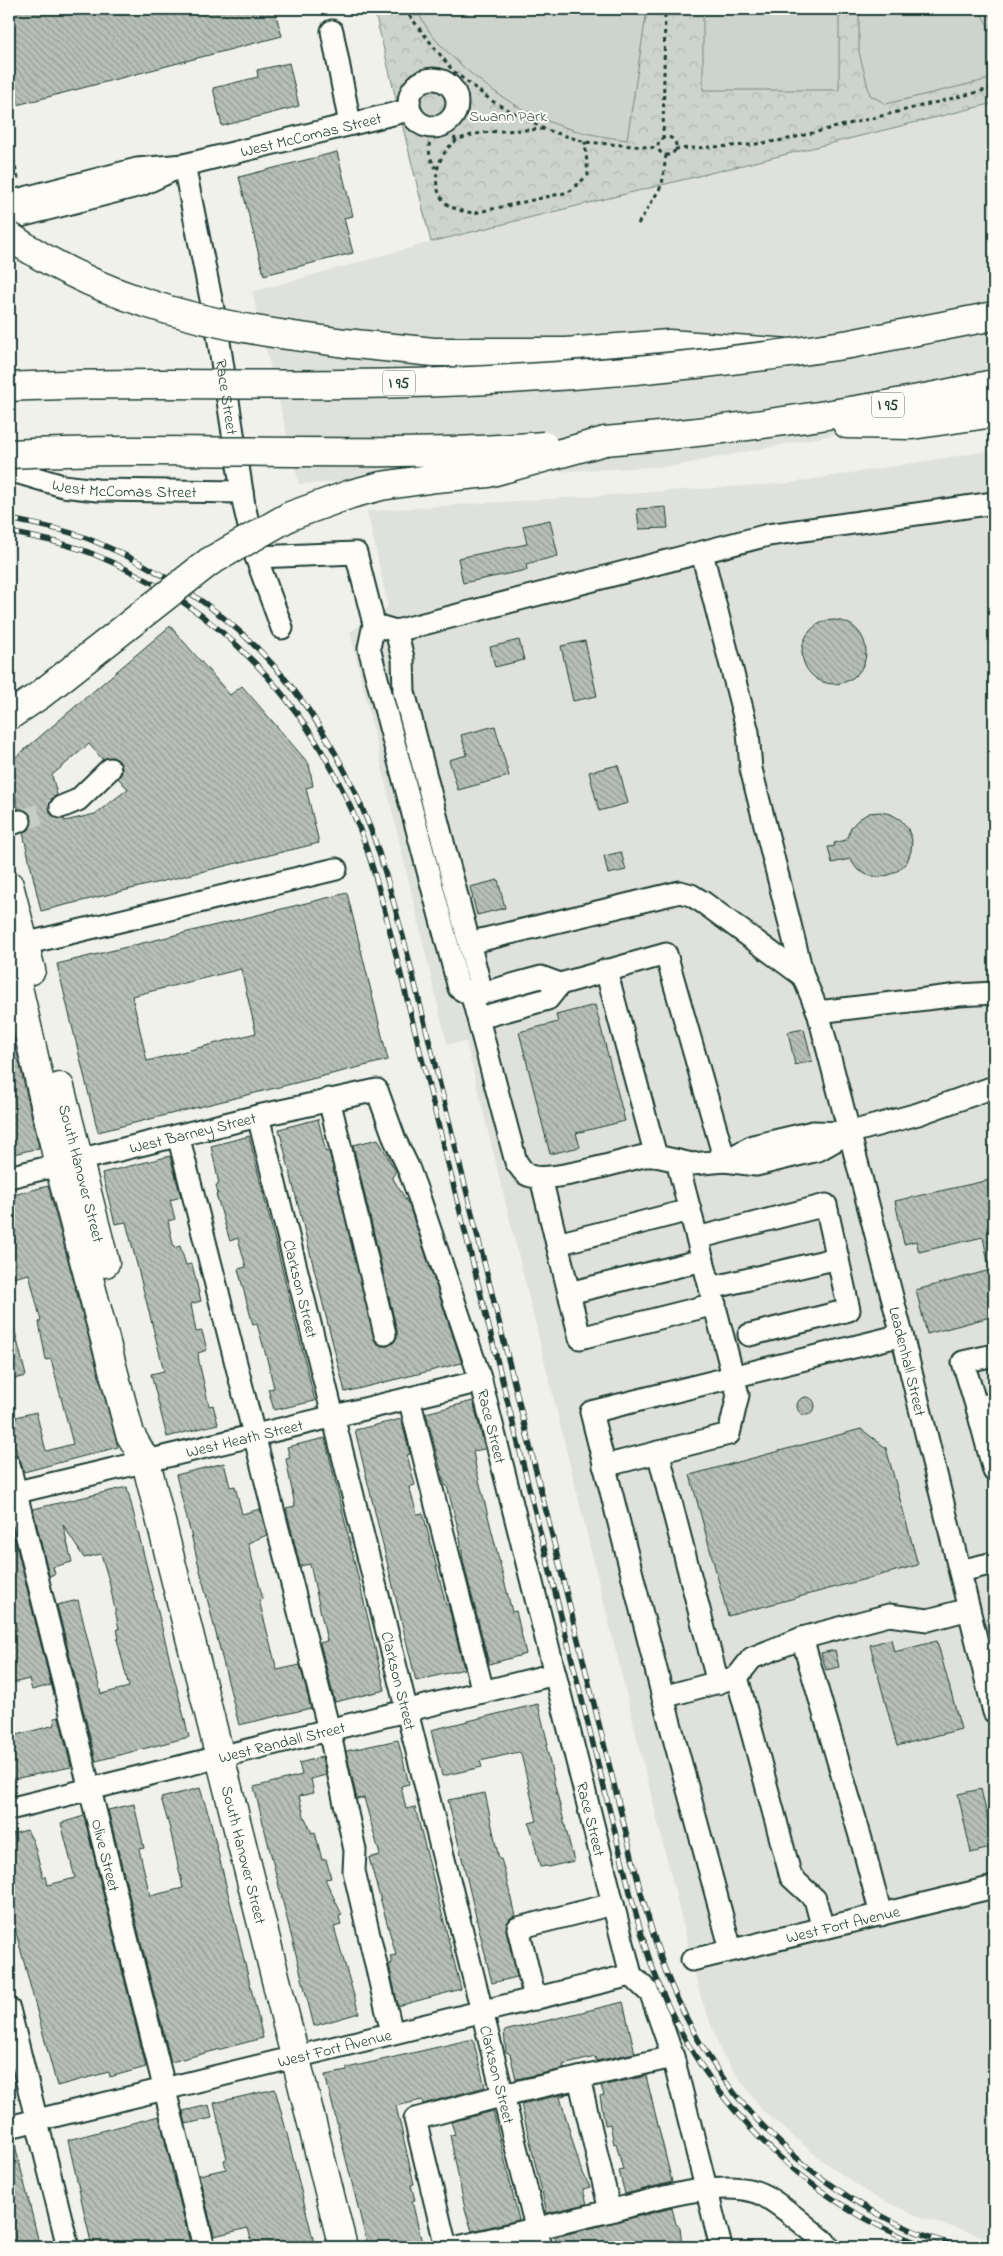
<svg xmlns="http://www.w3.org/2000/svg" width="1003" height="2256" viewBox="0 0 1003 2256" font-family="'Indie Flower',sans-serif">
	<defs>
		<pattern id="park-crowns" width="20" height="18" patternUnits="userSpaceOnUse" patternTransform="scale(1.25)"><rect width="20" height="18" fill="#cdd3cd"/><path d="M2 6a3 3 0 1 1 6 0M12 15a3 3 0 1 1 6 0" fill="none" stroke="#b0b6b1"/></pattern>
		<pattern id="building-back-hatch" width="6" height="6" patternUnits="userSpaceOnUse" patternTransform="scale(1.25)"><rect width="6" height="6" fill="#b6bfb8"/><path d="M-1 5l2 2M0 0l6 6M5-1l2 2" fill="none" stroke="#939c96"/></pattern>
	</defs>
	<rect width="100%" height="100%" fill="#f0f1eb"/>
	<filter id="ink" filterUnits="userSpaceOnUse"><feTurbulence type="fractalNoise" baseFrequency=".02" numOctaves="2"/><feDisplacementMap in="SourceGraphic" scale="10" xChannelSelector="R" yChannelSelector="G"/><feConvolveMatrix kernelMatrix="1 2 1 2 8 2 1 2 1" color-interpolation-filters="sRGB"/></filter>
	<g filter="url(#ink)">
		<path fill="#dfe2dc" d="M994,103V403L675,466L299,484L252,292L431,242Z
			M994,450V2240L920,2217L871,2195L820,2159L762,2110L722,2054L701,1998L466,1042L447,1044L350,632L388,606L367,511L789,483Z"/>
		<path fill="url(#park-crowns)" stroke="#768880" d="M374,9H994V103L431,242Z"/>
		<path fill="#cdd3cd" stroke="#768880" d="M415,9H647L627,140C606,137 585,134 564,127C516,112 470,77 436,40C428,31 422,19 415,9Z
			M703,9H839V90H703Z
			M859,9H979L994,37V78L886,104L870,95L859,52Z"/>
		<path fill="url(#building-back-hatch)" stroke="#1f3d34" fill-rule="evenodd" d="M9,9H274L282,36L17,105L9,75Z
			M289,63L299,106L222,126L213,88L258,77L257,70Z
			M337,152L353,216L344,218L353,253L264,275L239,177Z
			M666,507L668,528L639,529L637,509Z
			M550,520L558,556L526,564L527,570L463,583L458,558L527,544L523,526Z
			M802 652a32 32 0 1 1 64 0a32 32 0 1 1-64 0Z
			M170,626L230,695L242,686L309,764L313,786L306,788L319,843L41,911L23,833L30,829L32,817L28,811L18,809L9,763ZM89,744L102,759L113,757L119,761L122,772L118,778L128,789L95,814L65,821L64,819L54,817L50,812L49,806L51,799L57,795L52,775Z
			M519,640L524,660L495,667L490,647Z
			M585,641L597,696L573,701L561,646Z
			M495,726L509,776L458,790L449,760L467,755L461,735Z
			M618,765L628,803L599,811L589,772Z
			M880,812L891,814L901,820L908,829L912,840L911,851L907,862L899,870L889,875L878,877L867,875L857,869L850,859L832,863L828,847L835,846L834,843L846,840L851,827L859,819L869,813Z
			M621,852L626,870L608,874L604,856Z
			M498,880L505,908L477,915L470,887Z
			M347,893L388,1060L98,1132L57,964ZM241,969L256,1033L147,1061L132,996Z
			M595,1005L625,1121L576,1133L580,1147L550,1154L519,1032L558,1022L556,1015Z
			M804,1029L812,1061L795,1065L788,1032Z
			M14,1040L39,1148L9,1155V1041Z
			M318,1119L326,1152L329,1151L376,1342L382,1346H388L397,1338V1331L353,1145L378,1139L396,1172L392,1177L409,1205L462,1363L345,1392L279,1129Z
			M249,1136L315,1401L274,1410L268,1389L274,1388L267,1359L257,1324L253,1325L238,1269L246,1267L238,1238L230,1241L216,1194H218L216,1185L219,1184L211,1146Z
			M170,1156L181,1197L170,1200L175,1219L168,1221L174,1248L180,1246L186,1265L192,1264L201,1301L191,1304L196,1332L202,1331L207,1350L198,1353L199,1362L209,1406L213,1405L218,1424L167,1437L151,1374L164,1371L145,1296L126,1222L115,1224L102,1173Z
			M994,1179V1262H988L983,1237L919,1252L916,1241L904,1244L895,1201Z
			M48,1186L118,1447L24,1472L21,1462L17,1455L9,1425V1421L17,1419L16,1417L36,1412L46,1451L73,1444L51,1359L46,1360L39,1322L41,1321L29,1274L9,1279V1196Z
			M994,1269V1316L927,1334L916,1290Z
			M9,1328H14L26,1376L9,1380Z
			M797 1406a9 9 0 1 1 18 0a9 9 0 1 1-18 0Z
			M473,1401L485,1449L473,1451L476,1468L512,1612L516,1611L526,1654L489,1664L463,1560L459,1532L447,1486H445L426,1413Z
			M401,1419L410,1454L407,1455L415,1485L409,1487L417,1514L423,1513L446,1605L448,1604L464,1669L416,1681L355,1430Z
			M861,1429L886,1448L918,1565L728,1616L690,1475Z
			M325,1438L385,1690L335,1702L320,1643L327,1641L310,1564L300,1566L286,1508L295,1506L286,1459L290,1458L287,1447Z
			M224,1463L230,1487L235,1486L242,1514L260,1509L267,1535L248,1543L263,1599L259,1600L277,1670L300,1665L311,1708L239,1725L176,1475Z
			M127,1487L189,1737L96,1761L57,1605L78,1600L101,1694L129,1687L117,1639H119L117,1629H119L109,1581L101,1554L84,1558L63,1525L72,1562L53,1567L55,1574L49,1576L33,1509Z
			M9,1516L51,1685L32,1690L29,1679L9,1684V1631L17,1630L9,1598Z
			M891,1639L894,1652L937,1641L961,1729L897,1746L870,1645Z
			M835,1650L839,1667L826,1670L821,1653Z
			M538,1704L548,1744L546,1745L555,1786L574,1861L548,1867L547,1866L540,1867L532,1833L529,1823L537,1821L521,1754L519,1752L480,1761L482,1767L442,1776L431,1730Z
			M59,1717L71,1767L9,1780V1737L55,1725L54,1718Z
			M398,1740L409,1784L401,1786L406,1809L415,1807L461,1989L398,2006L389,1964H392L390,1956L396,1955L369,1858L380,1855L364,1798L357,1799L346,1751Z
			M322,1757L326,1775L311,1779L314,1793L299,1796L304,1816L312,1833L315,1832L322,1860L326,1859L331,1878L325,1879L342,1915L339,1916L341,1925L334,1927L359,2013L314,2026L254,1787L302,1775L299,1763Z
			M200,1788L210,1819L263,2038L171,2062L108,1810L134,1804L144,1848L139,1849L150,1896L183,1888L170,1829L161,1798Z
			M981,1789L994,1847L971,1853L958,1794Z
			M485,1793L499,1859H501L504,1869L515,1916L510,1918L506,1930L517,1977L492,1983L448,1800Z
			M84,1816L146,2067L110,2077L109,2072L57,2086L9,1906V1835L27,1830L33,1841L43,1877H46L48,1885L75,1878L61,1823Z
			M623,2002L635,2053L596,2061L595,2057L563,2065L564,2069L516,2079L510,2054L506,2052L504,2031Z
			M473,2039L485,2087L423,2104L422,2100L396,2106L414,2184L411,2185L415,2200L412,2201L423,2247H368L325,2075L347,2071V2068Z
			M646,2076L672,2182L625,2194L619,2171L623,2170L616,2143L614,2144L610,2124L605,2125L600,2096L604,2095L601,2086Z
			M275,2089L285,2126L315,2247H253L248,2228L214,2236L199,2175L226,2169L224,2160L227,2159L214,2103Z
			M570,2093L560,2097L580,2167L590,2187L583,2189L587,2204L547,2213L521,2104Z
			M209,2105L212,2118L186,2124L183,2111Z
			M493,2111L519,2220L472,2231L465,2209L450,2135L455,2134L451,2122Z
			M159,2116L191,2247H92L68,2140Z
			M9,2141H14L40,2247H9Z
			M672,2208L676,2224L680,2227L682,2247H557L555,2237Z"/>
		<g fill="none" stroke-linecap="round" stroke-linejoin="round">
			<path stroke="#c6cdc6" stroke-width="21" stroke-dasharray="21 11" stroke-linecap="butt" d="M20,821L61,807"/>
			<defs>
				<g id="minor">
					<path d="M332,31L350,124"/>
					<circle cx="433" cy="103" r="24"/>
					<path id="s1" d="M184,165L217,329L244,505L256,557L282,628"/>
					<path id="s2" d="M9,202L137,169L184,165L409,110"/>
					<path d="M9,219L141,185L171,171"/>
					<path id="s3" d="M9,470L63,486L97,490L242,492"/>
					<path id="s4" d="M702,553L748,732L751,769L803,976L818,1012L902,1335L994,1712"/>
					<path d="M256,557L356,553L374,624L369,648L459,988L472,996L541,977L560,984L666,954L725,1161"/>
					<path d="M382,627L396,631L768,535L994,503"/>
					<path d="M396,631L403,658L404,692L479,981L472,996L516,1162C519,1165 522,1171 526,1174C544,1186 621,1161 644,1156H656L692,1164L725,1161L756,1165L818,1150L848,1133L918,1114L994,1087"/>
					<path d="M61,807L78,800L110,769"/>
					<path d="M9,825L20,821"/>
					<path d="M481,940L680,892L691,895L704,903L803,976"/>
					<path d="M24,944L336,869"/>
					<path d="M606,970L656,1156"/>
					<path d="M818,1012L959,995L994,993"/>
					<path d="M479,1018L548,999L560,984"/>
					<path d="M329,1099L385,1334"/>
					<path id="s5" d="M258,1116L541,2247"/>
					<path d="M178,1135L329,1730L355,1850L354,1871L392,2033"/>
					<path d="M725,1161L753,1146L813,1132L848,1133"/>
					<path id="s6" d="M9,1177L258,1116L377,1090L395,1140L408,1167L418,1194L481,1381L631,1975L651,1994L673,2057L721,2247"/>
					<path d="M541,1178L580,1338L715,1304"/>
					<path d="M697,1238L826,1205L849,1310L749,1335"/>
					<path d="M557,1244L690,1210"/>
					<path d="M711,1288L838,1258"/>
					<path d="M569,1293L703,1260"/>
					<path d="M994,1355L963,1362L977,1408L994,1403"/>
					<path d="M409,1398L483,1692"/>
					<path d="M977,1408L994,1471"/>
					<path d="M658,1452L718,1683"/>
					<path id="s7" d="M9,1465L204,2247"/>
					<path d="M604,1466L729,1434L738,1395L677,1161"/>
					<path id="s8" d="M9,1494L481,1381"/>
					<path d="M960,1571L994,1563"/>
					<path d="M737,1677L791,1877L815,1899L823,1929"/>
					<path d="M663,1697L737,1677L752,1658L802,1638"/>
					<path id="s9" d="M9,1809L555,1674"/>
					<path d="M881,1915L863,1846L802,1638L889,1615L928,1620L969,1609"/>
					<path d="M731,1950L663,1697L591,1412L902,1335"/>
					<path id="s10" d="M692,1960L994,1887"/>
					<path d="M535,1999L518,1928L613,1904"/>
					<path d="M9,2009L68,2247"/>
					<path d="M579,2078L610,2211C649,2201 717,2179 756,2192C775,2198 807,2228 824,2241L829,2247"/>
					<path id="s11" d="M9,2127L631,1975"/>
					<path d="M446,2247L415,2119L516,2092L673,2057"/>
					<path d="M458,2247L610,2211"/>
				</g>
				<g id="major">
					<path d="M9,885L31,970"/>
					<path id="s12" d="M9,948L59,1165L130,1434L146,1462L343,2247"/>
					<path id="s13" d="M60,1087L105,1263"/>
				</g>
				<path id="highway" d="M287,335L345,343L434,352H566L669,344L789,353L850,344L994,316
					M847,424L912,425L994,413
					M605,441C736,430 866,412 994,384"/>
			</defs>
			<use href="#minor" stroke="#1f3d34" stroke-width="25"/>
			<use href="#major" stroke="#1f3d34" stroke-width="31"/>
			<use href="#highway" stroke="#1f3d34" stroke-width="31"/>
			<path stroke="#1f3d34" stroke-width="3" stroke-dasharray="4 4" stroke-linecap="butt" d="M404,9L453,71L492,101L544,129L585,142L658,148
				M432,127C429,143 426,154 436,168
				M544,129C520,131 476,129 456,141C436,154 428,189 448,205C456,210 465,212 474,213L569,192L588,175L585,142
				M454,137L456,141
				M658 146a9 9 0 1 1 18 0a9 9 0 1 1-18 0Z
				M663,139L665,9
				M9,144L19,182
				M675,149L749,145L784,140L994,88
				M638,224L662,185L666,155"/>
			<use href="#minor" stroke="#fdfcf7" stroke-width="21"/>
			<use href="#major" stroke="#fdfcf7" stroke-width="28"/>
			<use href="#highway" stroke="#fdfcf7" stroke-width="28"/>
			<defs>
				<path id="rail" d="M9,519C38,525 69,530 96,542C156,567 217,606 262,653C308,700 345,763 369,825C384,862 393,902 404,940L641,1893C651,1927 660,1961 675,1994C728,2114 833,2211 960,2247
					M9,532C37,538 66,543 93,554C220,606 310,702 360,830C374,866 383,905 393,943L631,1896C638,1920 644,1945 653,1969C699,2096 801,2201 928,2247"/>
			</defs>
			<use href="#rail" stroke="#1f3d34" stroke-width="5.5"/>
			<use href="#rail" stroke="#fdfcf7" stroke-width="4" stroke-dasharray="11" stroke-linecap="butt"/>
			<defs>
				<path id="highway-bridge" d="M9,236C92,293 187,321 287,335
					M9,387C120,381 231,386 343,384C492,383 640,373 789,353
					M9,454C187,445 366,460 544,446
					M9,716L40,695L209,562L290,516L351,494L381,486L436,478L488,473L605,441"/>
			</defs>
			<use href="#highway-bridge" stroke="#1f3d34" stroke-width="31" stroke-linecap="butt"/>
			<use href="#highway-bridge" stroke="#fdfcf7" stroke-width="28"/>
		</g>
	</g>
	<g text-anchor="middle" stroke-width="4" stroke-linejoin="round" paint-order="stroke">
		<g fill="#fdfcf7" stroke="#62766e" stroke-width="1">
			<rect x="383" y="370.5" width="32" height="25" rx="4"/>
			<rect x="872" y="392.5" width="32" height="25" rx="4"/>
		</g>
		<g font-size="15" font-weight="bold" fill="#1f3d34">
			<text x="399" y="388">I 95</text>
			<text x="888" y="410">I 95</text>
		</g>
		<g font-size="16" fill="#425b53" stroke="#fdfcf7">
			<text x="508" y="121">Swann Park</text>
		</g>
		<g font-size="16" fill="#1f3d34" stroke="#fdfcf7">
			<text dy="6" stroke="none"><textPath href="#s2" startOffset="310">West McComas Street</textPath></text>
			<text dy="6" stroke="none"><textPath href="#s1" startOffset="236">Race Street</textPath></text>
			<text dy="6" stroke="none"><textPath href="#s3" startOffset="118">West McComas Street</textPath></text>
			<text dy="6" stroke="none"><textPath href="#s6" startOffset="189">West Barney Street</textPath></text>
			<text dy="6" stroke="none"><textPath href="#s13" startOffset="89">South Hanover Street</textPath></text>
			<text dy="6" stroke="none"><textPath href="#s5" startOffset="178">Clarkson Street</textPath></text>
			<text dy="6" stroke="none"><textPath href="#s4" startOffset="835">Leadenhall Street</textPath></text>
			<text dy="6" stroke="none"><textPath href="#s6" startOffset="734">Race Street</textPath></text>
			<text dy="6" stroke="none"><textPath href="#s8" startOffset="242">West Heath Street</textPath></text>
			<text dy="6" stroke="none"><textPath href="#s5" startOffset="582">Clarkson Street</textPath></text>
			<text dy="6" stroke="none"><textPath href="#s9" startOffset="281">West Randall Street</textPath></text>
			<text dy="6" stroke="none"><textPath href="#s6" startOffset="1139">Race Street</textPath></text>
			<text dy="6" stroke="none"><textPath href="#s12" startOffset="938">South Hanover Street</textPath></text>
			<text dy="6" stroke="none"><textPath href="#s7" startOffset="402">Olive Street</textPath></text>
			<text dy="6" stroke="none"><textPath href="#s10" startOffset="155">West Fort Avenue</textPath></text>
			<text dy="6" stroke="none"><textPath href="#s11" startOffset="335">West Fort Avenue</textPath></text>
			<text dy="6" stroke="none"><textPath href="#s5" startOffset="988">Clarkson Street</textPath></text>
		</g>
	</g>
	<rect width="1003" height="2256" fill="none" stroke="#fdfcf7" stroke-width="30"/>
	<rect x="15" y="15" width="973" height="2226" fill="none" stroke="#1f3d34" stroke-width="2" filter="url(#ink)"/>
</svg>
